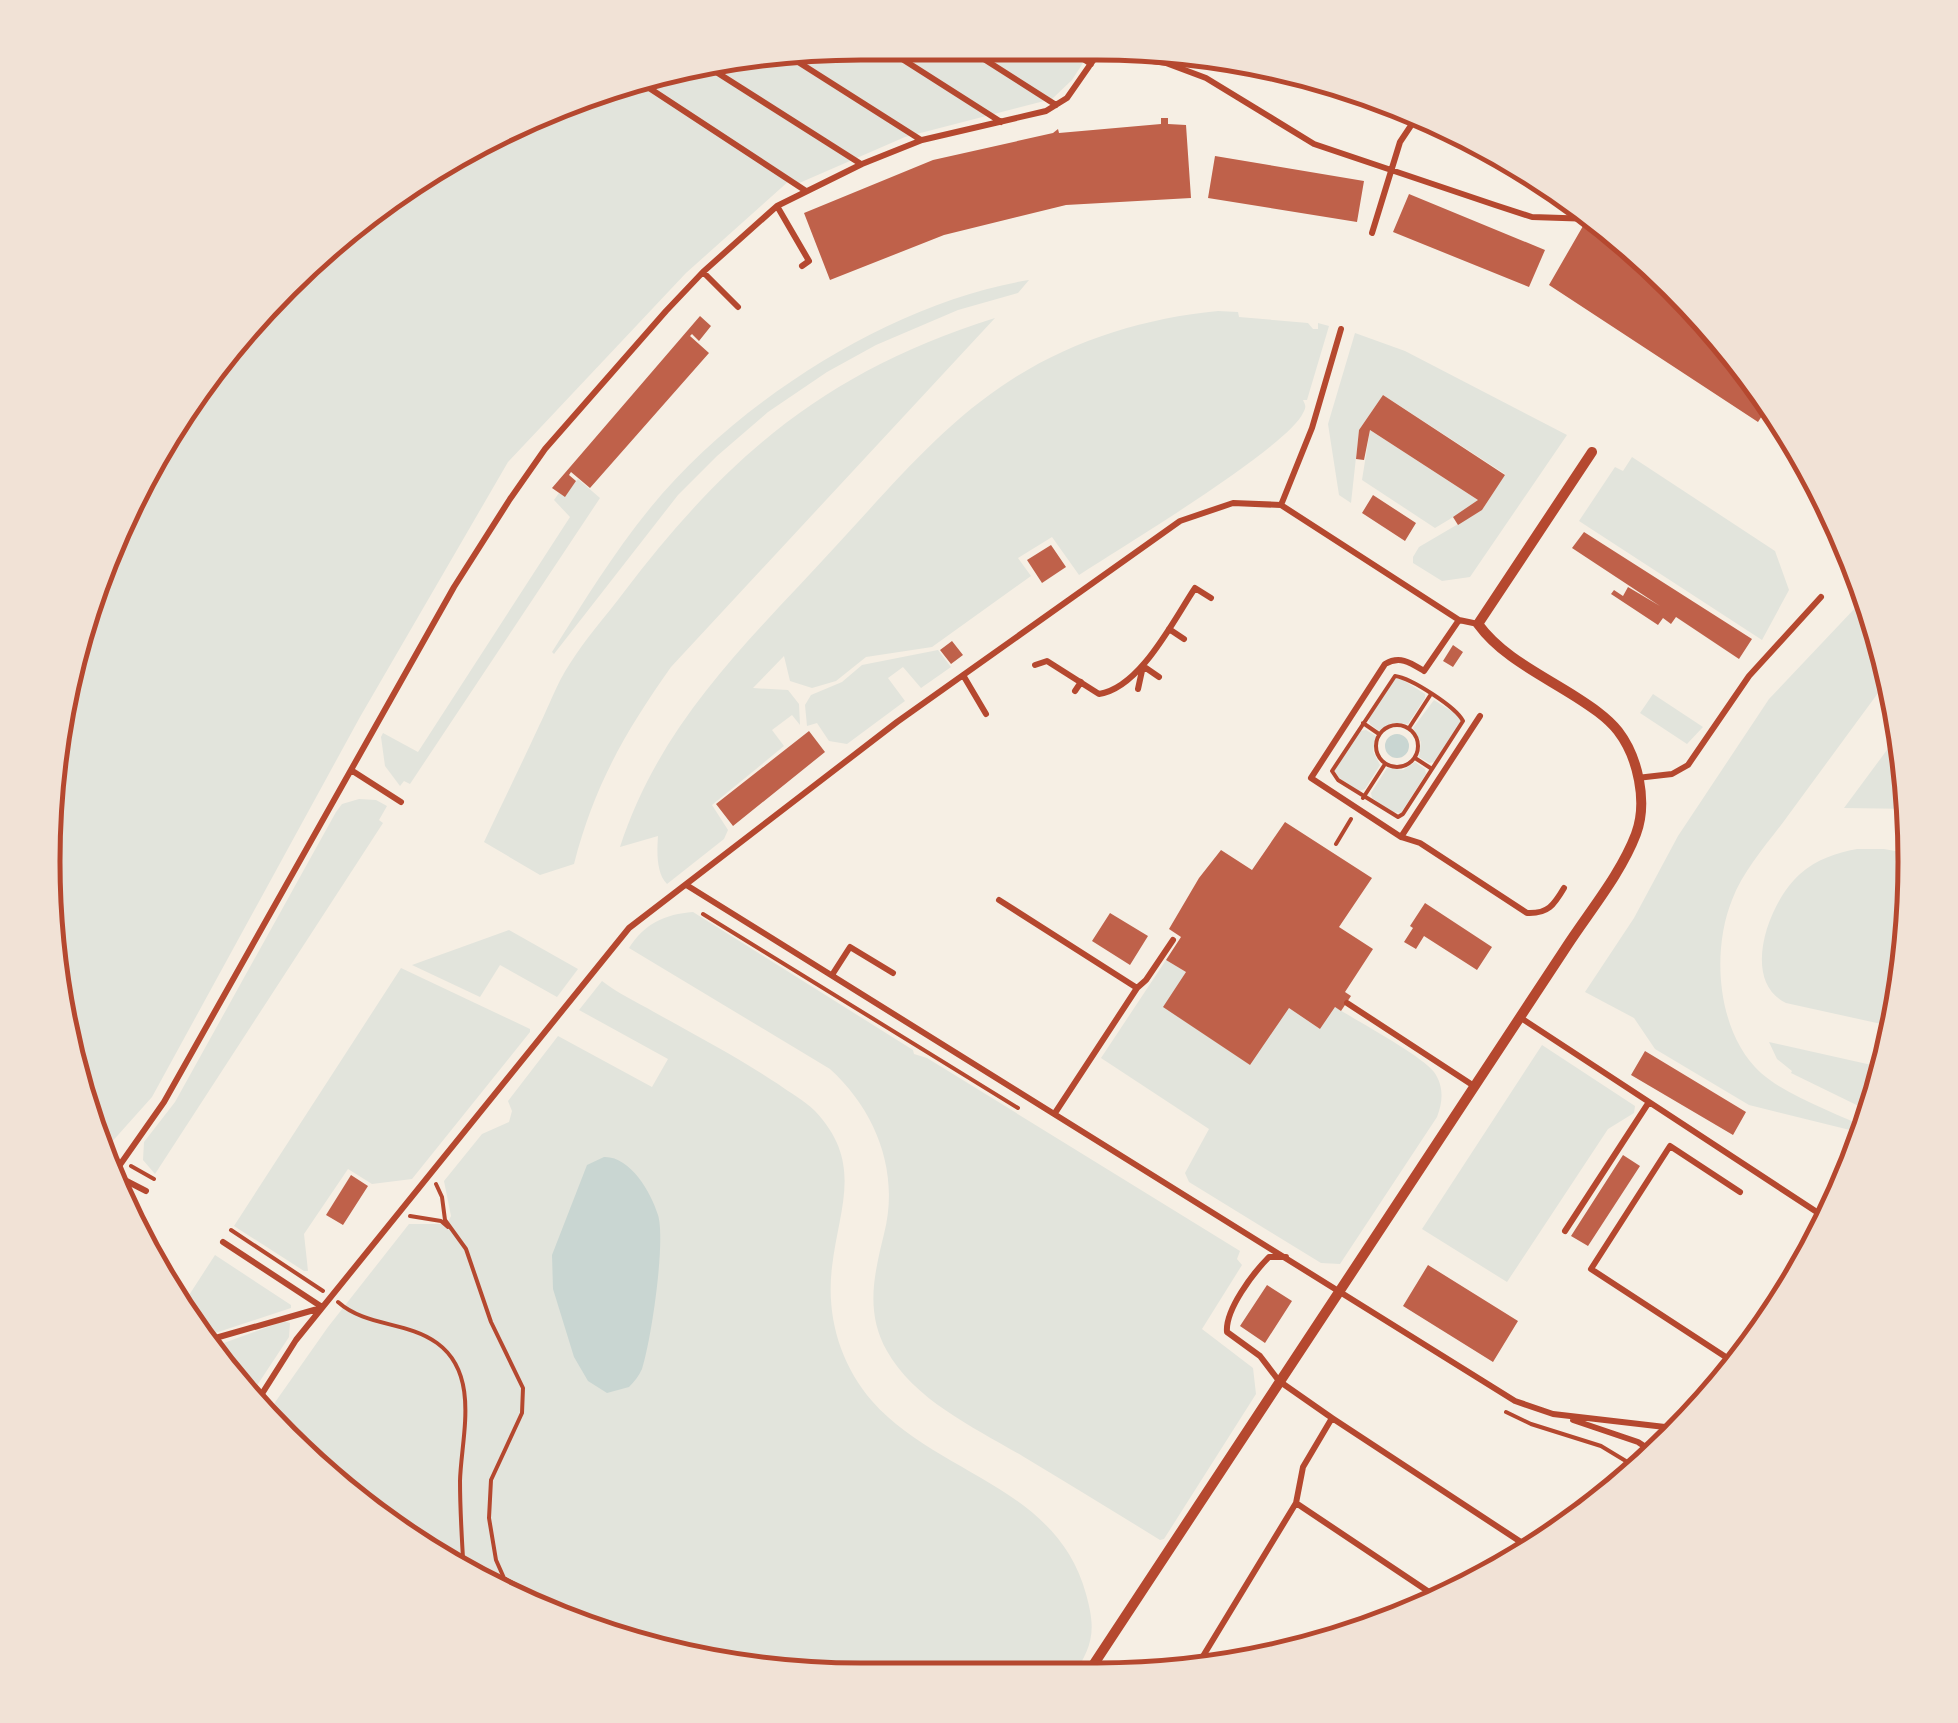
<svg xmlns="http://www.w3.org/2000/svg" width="1958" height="1723" viewBox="0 0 1958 1723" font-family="Barlow,sans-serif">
	<rect width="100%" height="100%" fill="#f6efe4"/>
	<path fill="#e2e4dc" d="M862,43L1090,52L1072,80L1052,99L905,137L797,184L790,180L686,273L508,462L360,717L152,1097L101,1154L71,1074L44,914L58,702L105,548L211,363L322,245L499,127L650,70Z
		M1029,280L1018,293L958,310L876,345L827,372L768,412L717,456L678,495L554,654L552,652C583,603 614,552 651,507C738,401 892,302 1029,280Z
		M1218,311L1238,312L1239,317L1308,323L1313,329H1318V323L1329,326L1307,400H1303C1305,405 1307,406 1303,413C1288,447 1119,549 1079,575L1052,537L1018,558L1031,576L932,647L866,657L836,681L812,688L790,681L784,656L753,688L788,690L799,704L800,725L792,715L772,730L784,746L712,805L728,830L724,839L667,884C656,873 657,851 658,836L620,847C661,721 748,642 835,547C890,488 942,424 1011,380C1073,340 1145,318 1218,311Z
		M995,318L671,667C625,732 594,786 574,864L540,875L484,842C502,804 521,765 539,726C549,706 557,683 569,665C585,639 606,616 624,592C729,454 827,371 995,318Z
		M1355,333L1405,351L1567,435L1470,577L1442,581L1413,563V557L1419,547L1482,510L1505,474L1383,395L1359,430L1351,503L1339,495L1328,424Z
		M1370,430L1478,500L1475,504L1435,528L1362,480Z
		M1632,457L1775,551L1789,590L1762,640L1579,521L1615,467L1623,471Z
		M578,479L600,498L410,784L404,781L400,786L385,766L381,737L383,733L418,752L570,517L554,500L559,493L564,496Z
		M1857,606C1885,627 1886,640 1892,674C1857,722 1822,769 1787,817C1768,843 1744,869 1732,900C1711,952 1717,1033 1761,1073C1788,1097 1837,1113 1870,1130L1866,1137L1854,1131L1749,1105L1655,1049L1634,1018L1585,992L1634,918L1678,836L1769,699Z
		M938,650L951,667L921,688L903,667L888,678L905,701L847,744L829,741L817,723L807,726L805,705L811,695L842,682L862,665Z
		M1394,678L1403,680L1425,694V698L1408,724L1392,723L1379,731L1370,724L1368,718Z
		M1653,694L1703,727L1687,744L1640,713Z
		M1434,700L1456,714L1461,722L1435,762L1429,763L1419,757L1421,742L1413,728Z
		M1366,730L1376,736L1373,751L1380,765L1365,789L1359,791L1339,778L1334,770L1360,731Z
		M1901,731L1914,809L1844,808Z
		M1415,762L1425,769L1426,774L1401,813L1392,812L1372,798L1371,793L1387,768L1403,770Z
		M359,799L376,800L387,806L379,820L383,823L155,1174L143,1160L144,1142L175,1102L336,812L342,804Z
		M1857,849H1884L1912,854L1909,968L1895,1027L1786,1003C1739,980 1770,900 1800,874C1817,859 1836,853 1857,849Z
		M693,912L913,1050L914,1054L927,1058L1240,1251L1237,1259L1242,1265L1202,1329L1253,1368L1256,1394L1164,1539L1160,1540C1115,1512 1070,1485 1024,1457C977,1429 915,1401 887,1351C865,1312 874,1275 884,1234C900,1172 876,1111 830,1069L629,948C644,924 665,914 693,912Z
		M509,930L578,969L557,997L500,965L480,997L412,965Z
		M1166,960L1186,972L1164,1007L1249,1064L1286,1010L1289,1008L1320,1029L1335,1007C1357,1021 1421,1055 1434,1072C1444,1086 1443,1102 1437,1117L1340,1264L1321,1263L1189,1182L1185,1173L1209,1129L1101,1058Z
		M401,968L530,1029V1032L412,1179L372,1184L348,1169L304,1234L308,1271H304L234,1226Z
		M602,981C617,993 637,1002 654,1012C695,1035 739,1058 778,1084C790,1093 804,1100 815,1111C864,1163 839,1207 832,1267C826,1316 840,1364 872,1401C937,1475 1057,1486 1086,1594C1097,1633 1092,1647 1071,1679H807L650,1653L500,1596L363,1512L264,1418L328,1327L409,1224H447L451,1216L444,1181L482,1134L509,1122L512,1111L508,1101L558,1036L652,1087L668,1059L579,1010Z
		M1769,1042L1885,1068L1875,1114L1791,1073L1792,1071L1777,1059Z
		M1542,1045L1635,1106L1634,1113L1608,1129L1507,1282L1422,1229Z
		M215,1255L291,1305V1308L203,1337L182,1306Z
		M284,1321L290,1323L289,1337L246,1402L210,1348Z"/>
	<path fill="#c9d6d2" d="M1385 746a12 12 0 1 1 24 0a12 12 0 1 1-24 0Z
		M604,1157C630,1156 651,1192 658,1215C666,1241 651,1342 642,1369C639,1376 634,1382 629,1387L607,1393L588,1381L574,1357L553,1289L552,1255L587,1165Z"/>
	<path fill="#bf614a" d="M1161,118H1168V124L1186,125L1191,198L1066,205L944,235L830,280L804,213L933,160L1053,133L1058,129L1059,133L1161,124Z
		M1215,156L1364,181L1357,222L1208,198Z
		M1409,194L1545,250L1529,287L1393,232Z
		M1588,225L1659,270L1746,362L1771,402L1758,422L1549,285L1583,226L1586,228Z
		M700,316L711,326L699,341L692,334L690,336L709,353L590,488L571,472L569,475L576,481L565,497L552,488Z
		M1383,395L1505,475L1482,510L1458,525L1453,517L1478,500L1370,430L1364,460L1356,459L1359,430Z
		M1373,495L1416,523L1405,541L1362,513Z
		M1584,532L1752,639L1739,659L1676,617L1671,624L1663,618L1658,625L1611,594L1614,590L1623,596L1628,587L1660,606L1572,548Z
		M1051,545L1066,567L1042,583L1027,560Z
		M952,641L963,655L951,664L940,650Z
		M1453,645L1463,652L1453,667L1443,661Z
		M809,731L825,752L733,826L716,804Z
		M1285,822L1372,878L1339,927L1373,949L1345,992L1351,996L1341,1011L1335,1007L1320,1029L1289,1008L1250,1065L1163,1007L1186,972L1166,960L1181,937L1169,929L1199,878L1221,850L1252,870Z
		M1425,903L1492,947L1477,970L1424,936L1416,949L1404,942L1413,928L1410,926Z
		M1110,913L1148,936L1130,965L1092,941Z
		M1645,1051L1746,1112L1733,1135L1631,1075Z
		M1623,1155L1640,1166L1588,1246L1571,1236Z
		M351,1175L368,1186L343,1225L326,1215Z
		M1428,1265L1518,1321L1493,1362L1403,1306Z
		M1267,1285L1292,1301L1265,1343L1240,1326Z"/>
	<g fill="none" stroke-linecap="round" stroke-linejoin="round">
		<path stroke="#b5482f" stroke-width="4" d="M1618,236L1640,249
			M1395,676C1411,678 1456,707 1463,721L1403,814L1398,817L1338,780L1332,771Z
			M1363,723L1379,734
			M1376 746a21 21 0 1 1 42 0a21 21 0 1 1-42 0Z
			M1409,728L1431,694
			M1415,758L1432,769
			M1363,798L1385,764
			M1336,844L1351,819
			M703,914L1018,1108
			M131,1166L154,1179
			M436,1184L442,1197L445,1220L466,1249L491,1322L523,1388L522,1413L491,1480L489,1518L496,1560L504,1578L546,1602L568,1622
			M410,1216L441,1221L448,1227
			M231,1230L323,1291
			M338,1302C366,1327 407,1321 437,1343C481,1375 461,1438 460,1481C460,1513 462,1543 464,1574
			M1506,1412L1531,1424L1601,1446L1639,1469"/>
		<path stroke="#b5482f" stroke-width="6" d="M877,43L1001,122
			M965,47L1056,105
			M1071,51L1091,64
			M784,53L921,140
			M1098,53L1166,63L1206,78L1314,144L1495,205L1532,217L1593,219L1610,227
			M702,63L861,164
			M657,69L646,86L806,191
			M777,206L809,261L802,266
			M1372,233L1400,142L1416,118
			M703,272L738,307
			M1281,505L1312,428L1341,329
			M1459,620L1424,671C1411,663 1400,655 1385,664L1311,778L1401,837L1420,843L1527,913C1548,914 1554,905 1564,888
			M1169,629L1184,639
			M1035,665L1047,661L1099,694C1140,688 1173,621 1195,588L1211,598
			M963,675L986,714
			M1138,689L1143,666L1159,677
			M1075,691L1081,682
			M351,770L401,802
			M1637,778L1672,774L1688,765L1749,676L1821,597
			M1401,837L1480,716
			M688,886L1515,1401L1553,1414L1665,1427L1680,1432
			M999,900L1137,988
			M832,975L850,947L893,973
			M1347,1003L1474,1086
			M1521,1018L1829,1220
			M1055,1113L1137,988L1146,980L1173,940
			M113,1174L146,1191
			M110,1179L164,1102L454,587L510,499L545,449L666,311L703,272L777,206L862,164L922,140L1046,111L1067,98L1099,52
			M1565,1231L1649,1102
			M1806,1237L1818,1245
			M223,1242L322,1307
			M205,1341L321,1308
			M1738,1365L1591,1269L1670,1146L1740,1192
			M253,1408L296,1340L629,928L897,722L1180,521L1233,503L1281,505L1459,620L1478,624
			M1332,1418L1533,1550
			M1573,1420L1638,1442L1656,1454
			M1296,1503L1444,1602
			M1194,1671L1296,1503L1303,1467L1332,1418L1279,1381L1260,1356L1227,1332C1225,1310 1253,1273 1269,1257H1286"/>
		<path stroke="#b5482f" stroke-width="10" d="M1084,1679L1563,952C1587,914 1620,876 1636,834C1648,802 1638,757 1618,731C1607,717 1590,706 1576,697C1542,675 1502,657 1478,624L1592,452"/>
	</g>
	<path d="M0 0H1958V1723H0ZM861 60H1097A801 801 0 0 1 1898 861V862A801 801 0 0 1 1097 1663H861A801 801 0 0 1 60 862V861A801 801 0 0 1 861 60Z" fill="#f1e2d6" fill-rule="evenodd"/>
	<path fill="none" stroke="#b5482f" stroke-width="5" d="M861 60H1097A801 801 0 0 1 1898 861V862A801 801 0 0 1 1097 1663H861A801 801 0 0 1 60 862V861A801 801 0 0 1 861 60Z"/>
</svg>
